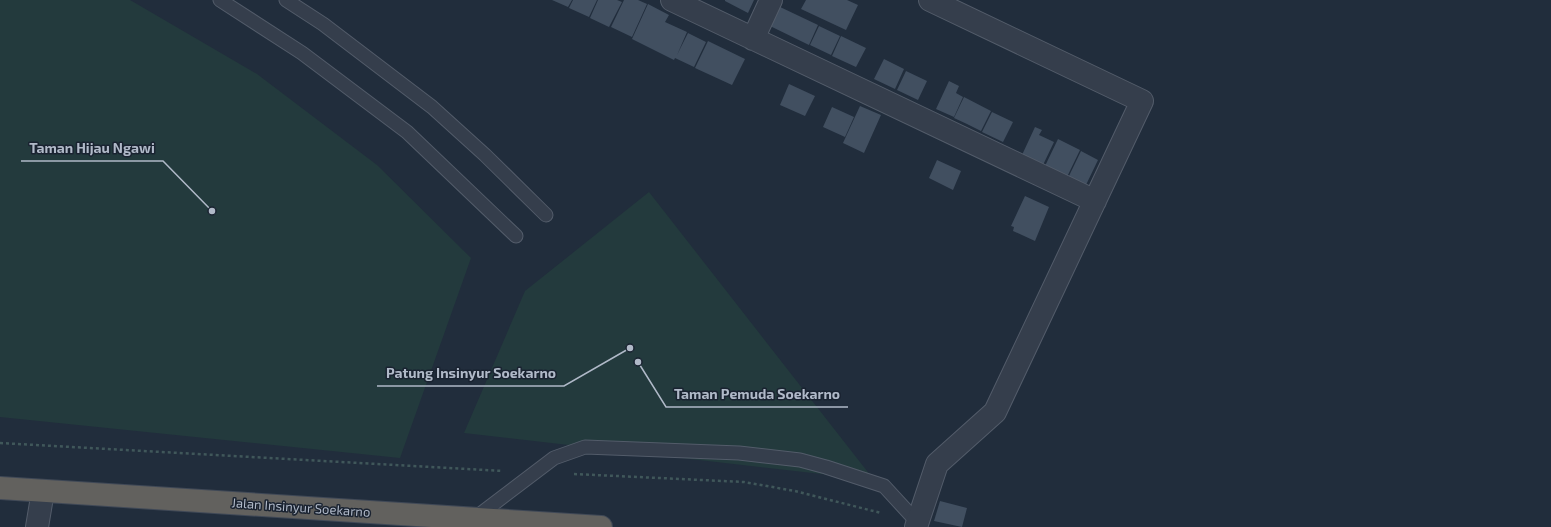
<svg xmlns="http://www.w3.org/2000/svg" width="1551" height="527" viewBox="0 0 1551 527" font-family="'Exo 2',sans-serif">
	<rect width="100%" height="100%" fill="#212d3c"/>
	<path fill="#233a3d" d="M0,0H130L257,74L377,165L471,258L400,458L0,417Z
		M649,192L874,480L464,433L525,291Z"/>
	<path fill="#414f60" d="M552,0H572L568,7Z
		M573,0H597L589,17L569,8Z
		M598,0H617L622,2L609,27L590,18Z
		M624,0H638L647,4L632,37L611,27Z
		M725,0H754L748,13L725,1Z
		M806,0H847L858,5L846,30L801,9Z
		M648,4L669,15L665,22L687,32L677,55L688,33L706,42L694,67L675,58L674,60L632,39Z
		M778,6L818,25L809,45L768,25Z
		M819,26L840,36L831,55L810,45Z
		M841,36L866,48L856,67L832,56Z
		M708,41L745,59L732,85L695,68Z
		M884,59L904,69L895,89L874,79Z
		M906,71L927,81L918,100L897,90Z
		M949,81L959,86L956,93L963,97L954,117L936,109Z
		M789,84L815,96L805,116L780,105Z
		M964,97L991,111L981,131L967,124L976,105L967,124L954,118Z
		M860,106L881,115L864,153L843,143Z
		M832,107L854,117L845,137L823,127Z
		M992,112L1013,122L1003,142L982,132Z
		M1035,127L1042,130L1039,135L1054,142L1043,165L1022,155Z
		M1058,139L1080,150L1067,177L1045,166Z
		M1081,151L1098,160L1085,187L1068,178Z
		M937,160L961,171L953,190L929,178Z
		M1025,196L1049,207L1035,241L1013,231L1014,227L1011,226Z
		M940,501L967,508L962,527L934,521Z"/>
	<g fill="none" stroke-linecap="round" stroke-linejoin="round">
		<defs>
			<path id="service" d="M220,0L302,53L407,132L516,236
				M286,0L323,24L432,107L485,155L546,215
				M475,518L554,458L585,447L739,453L800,460L826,467L884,486L918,523"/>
			<path id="minor" d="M672,0L1095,201
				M753,39L771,0
				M37,527L43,491
				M916,527L937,464L995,412L1142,101L930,0"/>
			<path id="trunk" d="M0,488L601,527"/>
		</defs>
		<use href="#service" stroke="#535c6a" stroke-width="15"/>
		<use href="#minor" stroke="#535c6a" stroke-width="24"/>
		<use href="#trunk" stroke="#404957" stroke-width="24"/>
		<path stroke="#40575a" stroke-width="2.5" stroke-dasharray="3 3" stroke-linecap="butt" d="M0,443L503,471
			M574,474L744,482L795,491L881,513"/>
		<use href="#service" stroke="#353e4c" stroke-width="13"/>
		<use href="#minor" stroke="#353e4c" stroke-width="22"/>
		<use href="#trunk" stroke="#62615e" stroke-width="22"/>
	</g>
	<g text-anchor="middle" stroke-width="3" stroke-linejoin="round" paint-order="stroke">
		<g font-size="13" fill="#b0b9c8" stroke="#1a2331">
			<text transform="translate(301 507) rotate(4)" y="5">Jalan Insinyur Soekarno</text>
		</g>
	</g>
	<path fill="none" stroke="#b0b9c8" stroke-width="1.5" d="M212 211L163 161H21M630 348L564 386H377M638 362L666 407H848"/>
	<g fill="#b0b9c8" stroke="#1a2331" stroke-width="1.5">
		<circle cx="212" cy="211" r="4"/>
		<circle cx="630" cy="348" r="4"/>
		<circle cx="638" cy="362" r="4"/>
	</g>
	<g font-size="14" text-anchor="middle" font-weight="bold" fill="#b0b9c8" stroke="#1a2331" stroke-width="3" stroke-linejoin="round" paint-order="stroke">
		<text x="92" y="153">Taman Hijau Ngawi</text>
		<text x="471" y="378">Patung Insinyur Soekarno</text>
		<text x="757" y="399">Taman Pemuda Soekarno</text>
	</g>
</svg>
